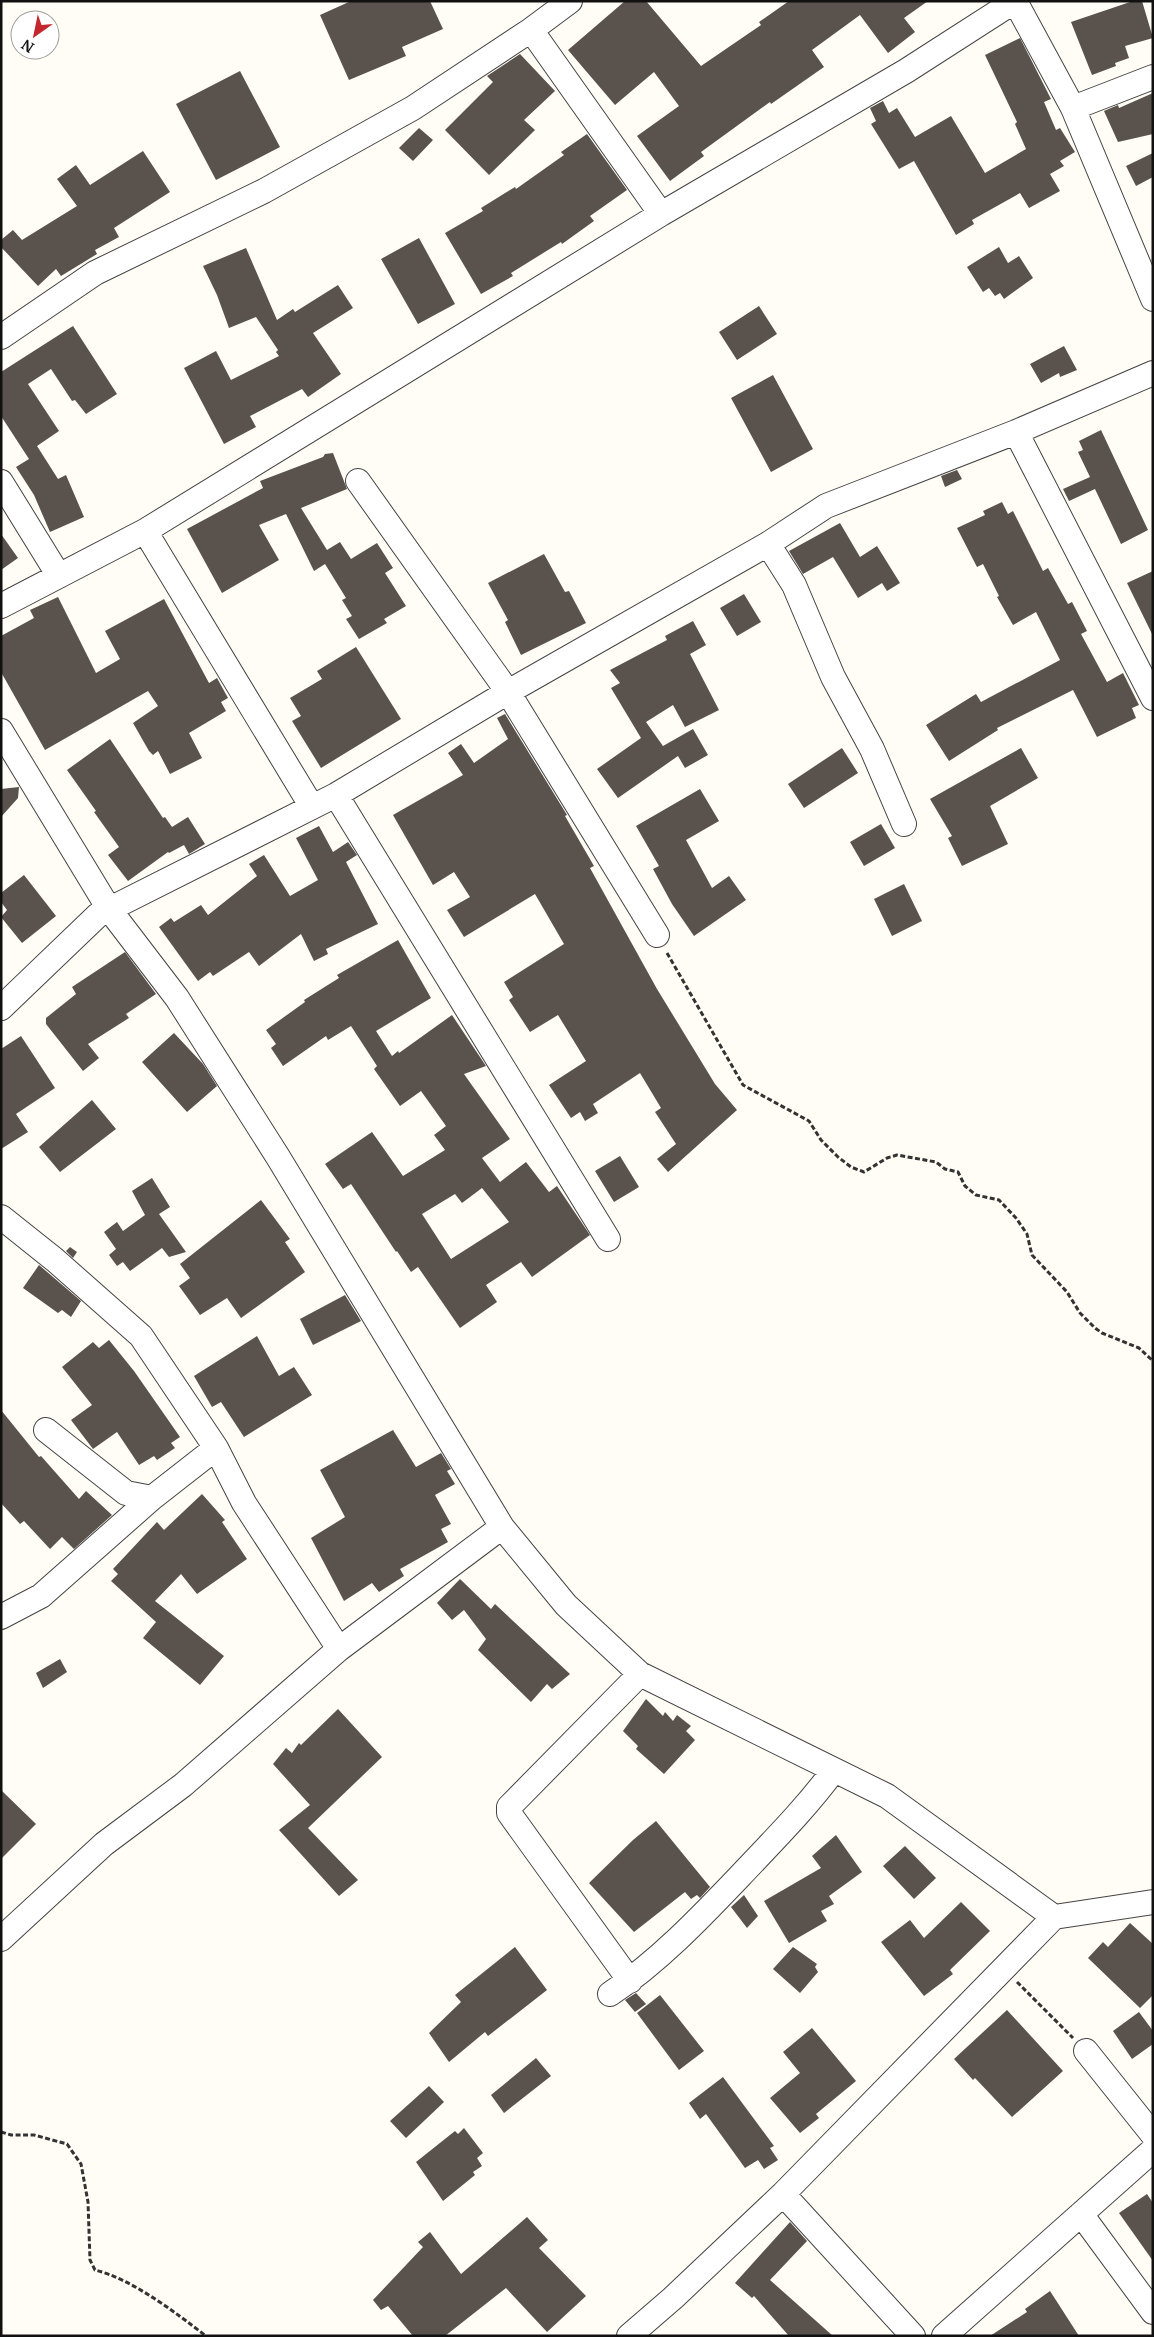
<svg xmlns="http://www.w3.org/2000/svg" width="1154" height="2337" viewBox="0 0 1154 2337" font-family="Merriweather,serif">
	<rect width="100%" height="100%" fill="#fffdf5"/>
	<path fill="#5a524d" fill-rule="evenodd" d="M351,1H430L443,29L402,47L406,56L349,80L320,15Z
		M625,1H646L701,66L761,25L759,22L789,1H928L904,18L915,32L888,53L860,15L812,50L824,67L771,104L770,102L701,152L704,156L670,181L637,136L679,106L654,72L615,105L568,50Z
		M1133,1H1142L1153,38L1125,46L1129,58L1115,63L1116,66L1092,75L1071,22Z
		M1020,38L1051,99L1044,102L1056,130L1060,128L1075,152L1060,161L1064,166L1050,174L1060,191L1029,208L1020,193L972,220L974,224L956,235L914,161L899,169L871,124L876,121L870,108L883,101L889,113L897,108L915,137L951,116L985,173L1026,149L1015,124L1017,122L985,55Z
		M520,54L555,91L524,120L535,130L489,175L445,130L493,82L487,76Z
		M240,71L280,147L216,180L176,104Z
		M1153,93V134L1118,142L1104,111L1118,105L1119,108Z
		M419,128L433,140L413,161L399,148Z
		M587,134L627,190L590,216L594,221L562,244L561,242L511,273L513,276L481,294L445,233L483,211L481,208L515,187L516,189L564,155L561,152Z
		M143,151L170,192L114,228L119,237L95,250L97,254L61,276L56,269L38,286L1,247V240L13,230L22,240L77,206L57,179L76,165L90,185Z
		M1153,153V177L1136,186L1126,166Z
		M419,238L455,304L418,324L381,259Z
		M999,247L1008,263L1019,256L1033,278L1004,299L1000,293L995,296L989,288L983,292L967,267Z
		M246,248L277,320L293,309L295,312L338,285L353,308L313,333L341,374L308,397L302,389L250,416L256,427L224,444L184,368L216,351L231,380L279,356L276,352L278,350L256,317L229,328L217,295L203,266Z
		M759,306L777,334L737,360L719,332Z
		M73,326L117,394L86,414L75,400L72,401L51,369L28,384L59,431L37,446L58,479L66,475L84,517L50,532L34,495L16,467L29,459L1,416V372Z
		M1064,346L1077,370L1060,377L1059,373L1041,383L1030,364Z
		M773,375L813,449L771,472L731,398Z
		M1101,430L1148,530L1121,544L1095,489L1069,501L1063,489L1090,477L1078,452L1083,450L1079,441Z
		M333,453L347,489L301,508L327,550L340,542L351,559L377,543L393,568L385,573L406,606L384,619L387,623L359,639L346,619L352,616L342,600L346,598L325,564L314,571L286,514L259,525L279,560L222,593L187,529L263,488L260,481L323,457L325,454Z
		M957,470L962,479L945,487L941,476Z
		M1002,502L1008,514L1013,511L1043,571L1048,568L1068,604L1072,602L1087,631L1081,634L1107,682L1123,673L1139,705L1132,708L1136,718L1097,737L1073,690L997,728L998,730L949,761L926,725L976,694L981,702L1060,660L1036,612L1013,625L997,597L999,596L983,564L977,567L957,528L985,515L983,511Z
		M840,523L860,557L877,546L900,583L887,591L882,583L858,598L833,557L803,574L789,551Z
		M1,534L18,558L1,570Z
		M544,554L565,592L569,591L586,623L521,655L505,622L508,620L488,583Z
		M1153,571V636L1127,583Z
		M744,594L761,622L737,636L720,608Z
		M58,597L96,673L120,659L105,631L164,599L209,683L217,678L228,698L221,702L226,711L189,733L202,758L170,774L158,751L153,755L149,751L133,723L158,706L148,691L45,750L1,672V636L34,618L30,610Z
		M693,621L706,645L690,654L719,710L685,727L673,705L646,722L663,746L693,729L708,755L685,768L678,756L618,798L597,769L641,738L611,688L620,683L610,670L667,640L665,636Z
		M356,647L401,719L321,768L292,721L301,716L290,698L322,679L317,671Z
		M505,714L567,815L565,816L594,866L590,868L657,989L715,1084L737,1110L668,1172L657,1159L676,1144L655,1112L661,1108L640,1073L593,1104L598,1113L585,1121L580,1112L571,1118L549,1085L586,1061L558,1015L530,1032L509,1000L513,997L504,982L564,944L535,894L464,937L447,910L470,897L454,872L433,885L393,815L463,775L448,753L461,744L474,763L508,739L497,718Z
		M110,739L163,818L165,817L172,827L188,817L205,844L189,854L184,845L169,853L168,852L128,881L108,855L119,847L94,812L96,811L67,770Z
		M842,748L858,773L804,808L788,784Z
		M1021,748L1038,778L990,806L1008,844L962,866L948,838L952,836L930,799Z
		M19,787L18,798L1,817V789Z
		M700,789L719,821L686,840L712,888L729,876L746,900L694,936L672,904L653,869L659,866L636,826Z
		M881,824L895,848L864,866L850,842Z
		M319,826L333,852L348,842L357,855L346,862L378,924L326,949L328,954L314,961L301,934L259,966L249,952L213,976L210,972L198,981L159,927L171,918L174,922L201,905L208,915L257,876L249,864L264,855L290,896L318,880L296,838Z
		M24,875L56,916L22,943L1,917L7,910L1,902V893Z
		M904,884L922,921L892,936L874,899Z
		M398,940L431,998L376,1031L392,1056L398,1051L399,1053L452,1015L486,1066L464,1074L510,1139L482,1158L500,1182L526,1162L549,1192L557,1186L590,1235L532,1277L521,1262L486,1285L497,1302L460,1328L418,1267L411,1272L397,1251L396,1252L351,1184L343,1189L325,1164L372,1132L403,1176L445,1150L434,1135L446,1126L421,1091L400,1106L374,1069L377,1066L351,1026L328,1040L326,1036L283,1066L271,1048L276,1044L266,1030L305,1002L304,1000L339,978L337,975ZM482,1188L509,1222L451,1259L422,1214L455,1194L462,1203Z
		M125,952L156,994L126,1014L129,1018L88,1044L99,1058L83,1071L46,1024V1018L76,994L72,987Z
		M174,1033L203,1064L217,1086L187,1112L142,1062Z
		M21,1036L55,1088L16,1114L28,1132L1,1149V1049Z
		M92,1100L116,1129L60,1172L39,1147Z
		M620,1156L639,1187L614,1202L595,1171Z
		M152,1178L170,1207L159,1214L186,1252L169,1257L162,1248L130,1271L123,1262L117,1266L109,1255L116,1249L104,1232L117,1222L123,1231L145,1215L132,1191Z
		M261,1200L290,1239L285,1242L305,1272L241,1318L227,1298L200,1315L179,1286L190,1278L180,1264Z
		M70,1247L77,1252L73,1258L66,1251Z
		M39,1265L81,1301L71,1317L62,1310L58,1313L23,1288Z
		M345,1295L361,1321L313,1345L300,1319Z
		M257,1336L279,1376L294,1367L312,1395L244,1437L221,1402L212,1407L194,1376Z
		M109,1340L134,1371L180,1437L171,1443L175,1448L157,1460L154,1456L139,1465L117,1432L93,1449L71,1420L92,1405L62,1367L93,1342L99,1348Z
		M1,1410L39,1457L41,1456L79,1499L86,1491L112,1515L74,1549L62,1537L50,1549L24,1521L20,1524L1,1503Z
		M393,1430L416,1467L441,1453L451,1469L447,1471L455,1484L435,1495L451,1524L441,1529L448,1542L400,1569L404,1576L379,1592L372,1583L344,1601L311,1538L345,1517L320,1470Z
		M202,1494L225,1520L222,1522L247,1559L197,1594L181,1574L155,1601L224,1656L200,1685L143,1638L156,1622L111,1581L118,1574L113,1569L157,1522L164,1530Z
		M460,1579L491,1609L495,1604L570,1674L552,1689L547,1684L531,1702L478,1650L486,1639L464,1610L452,1620L437,1603Z
		M60,1659L67,1672L43,1688L36,1673Z
		M646,1699L663,1716L665,1712L673,1721L677,1715L691,1726L686,1731L695,1740L664,1774L636,1749L638,1746L623,1731Z
		M338,1709L382,1757L308,1828L358,1880L339,1896L279,1830L310,1805L273,1764L286,1748L292,1753L299,1743L301,1745Z
		M1,1790L36,1824L1,1859Z
		M656,1821L710,1887L700,1898L697,1895L691,1899L685,1892L634,1932L589,1883L633,1840Z
		M836,1835L862,1872L829,1896L834,1904L821,1911L827,1921L789,1943L764,1901L821,1868L812,1856Z
		M905,1846L936,1878L914,1899L883,1866Z
		M744,1895L758,1916L747,1928L731,1907Z
		M961,1902L990,1931L950,1970L953,1974L924,1996L881,1942L910,1920L924,1938Z
		M1130,1923L1153,1944V1995L1140,2008L1088,1958L1103,1942L1108,1947Z
		M515,1947L547,1990L488,2036L485,2032L449,2062L429,2033L461,2002L455,1995Z
		M793,1947L817,1964L815,1967L818,1972L800,1993L773,1969Z
		M636,1993L646,2004L635,2012L625,2000Z
		M660,1995L704,2051L679,2070L637,2013Z
		M1007,2010L1063,2071L1012,2117L975,2078L973,2080L954,2059Z
		M1139,2012L1153,2031V2044L1132,2059L1113,2031Z
		M812,2028L856,2081L816,2114L819,2118L800,2133L770,2098L800,2073L783,2052Z
		M536,2058L551,2076L504,2113L491,2095Z
		M723,2077L774,2146L770,2148L778,2160L764,2169L758,2160L745,2168L706,2114L700,2119L689,2103Z
		M429,2086L444,2102L406,2138L390,2121Z
		M464,2128L483,2153L477,2158L482,2166L473,2172L475,2175L443,2201L416,2162L455,2131L458,2134Z
		M1147,2194L1153,2203V2261L1119,2213Z
		M527,2217L548,2240L539,2248L586,2296L547,2332L506,2288L445,2336H413L388,2306L381,2310L373,2300L423,2247L418,2242L430,2232L461,2274Z
		M790,2222L807,2241L770,2280L833,2336H789L754,2296L752,2298L735,2283Z
		M1050,2291L1079,2336H990L1027,2312L1025,2309Z"/>
	<g fill="none" stroke-linecap="round" stroke-linejoin="round">
		<defs>
			<path id="minor" d="M1015,1L1073,108L1153,299
				M531,30L661,214
				M1073,108L1153,77
				M1,337L95,273L264,191L413,108L531,30L570,1
				M1016,432L1153,698
				M358,481L508,692L657,935
				M1,482L59,576
				M145,531L312,807
				M768,544L794,585L833,677L872,749L904,824
				M1,606L145,531L661,214L906,71L1015,1
				M1,731L109,909L177,998L278,1157L502,1527L566,1605L640,1674L887,1796L1054,1917
				M336,795L608,1239
				M1,1008L98,915L336,795L508,692L768,544L826,506L1016,432L1153,373
				M1,1217L55,1260L141,1336L216,1448L244,1503L339,1649
				M46,1430L126,1493L152,1498L216,1448
				M1,1617L41,1596L152,1498
				M1,1939L104,1844L183,1785L339,1649L502,1527
				M630,1981L509,1813V1807L640,1674
				M610,1994C658,1962 700,1918 740,1876C773,1841 806,1808 834,1770
				M1086,2051L1153,2135
				M783,2194L913,2336
				M1081,2214L1153,2312
				M629,2336L673,2298L783,2194L1054,1917L1153,1902
				M944,2336L1153,2150"/>
		</defs>
		<use href="#minor" stroke="#444" stroke-width="26"/>
		<path stroke="#333" stroke-width="3" stroke-dasharray="5 2.5" stroke-linecap="butt" d="M667,953L743,1085L809,1121L821,1140L838,1157L851,1167L864,1172L887,1158L897,1155L936,1162L945,1169L958,1172L965,1186L976,1195L999,1200L1016,1218L1027,1234L1032,1255L1067,1292L1080,1313L1095,1328L1102,1333L1139,1348L1153,1361
			M1017,1982L1073,2038
			M1,2132L11,2135H34L67,2144L81,2164L88,2202L90,2260L95,2270C132,2279 176,2313 206,2336"/>
		<use href="#minor" stroke="#fff" stroke-width="24"/>
	</g>
	<rect width="1154" height="2337" fill="none" stroke="#111111" stroke-width="5"/>
	<g transform="translate(35 35) rotate(213)"><circle r="24" fill="#ffffff" stroke="#a0a0a0"/>
	<path d="M0-4L9 19L0 12L-9 19Z" fill="#c4262e"/>
	<text y="-8" font-size="14" font-weight="bold" text-anchor="middle" fill="#111111">N</text>
	</g>
</svg>
